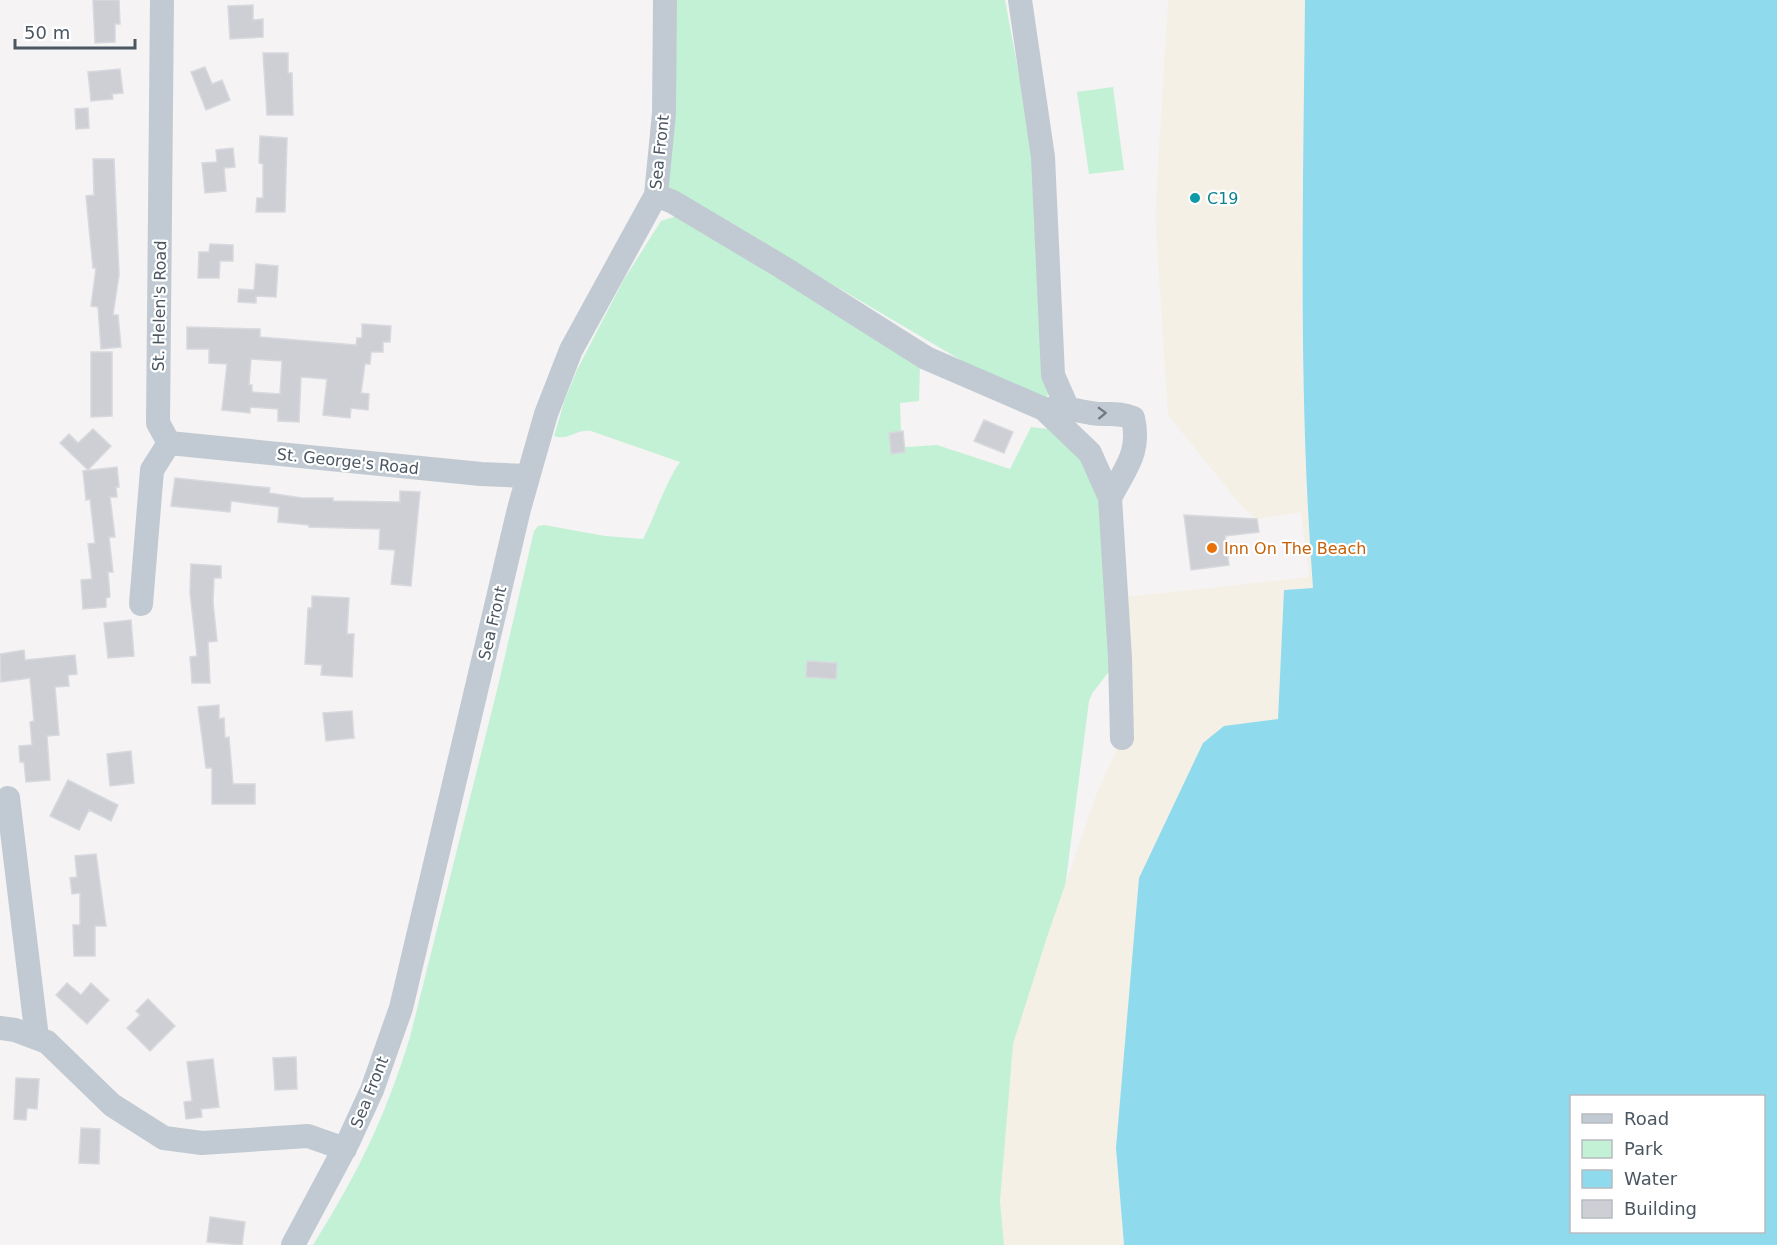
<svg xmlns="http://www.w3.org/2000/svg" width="1777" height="1245" viewBox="0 0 1777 1245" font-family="'DejaVu Sans',sans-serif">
	<rect width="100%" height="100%" fill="#f5f3f3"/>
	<path fill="#c3f1d5" d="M662,0H1005L1045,214L1053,375L1044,409L657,181Z
		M1113,87L1124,170L1089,174L1077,92Z
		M680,215L920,364L919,401L900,403L901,431L890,433L892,448L937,445L1010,469L1031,427L1048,429L1079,452L1098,490L1111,669L1093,692L1089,701L1019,1245H313C358,1173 385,1118 410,1037L498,686L534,531L538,526L544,525L605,536L643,539C656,514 664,485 680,462L591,431C576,429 568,441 554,436L565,399L577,370L623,281L661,221Z"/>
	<path fill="#f5f0e5" d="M1168,0H1305C1303,196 1297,393 1313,588L1284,590L1278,719L1224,726L1116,1148L1124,1245H1004L1000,1201L1013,1044L1047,937L1098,790L1134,714L1126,597L1309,577L1301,512L1257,519L1243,508L1168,415L1155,216Z"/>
	<path fill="#90daee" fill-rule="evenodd" d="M1305,0H1777V1245H1124L1116,1148L1139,878L1203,743L1224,726L1278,719L1284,590L1313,588C1298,393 1303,196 1305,0ZM1572,1096H1764V1232H1572Z"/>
	<path fill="#cdcfd5" stroke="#d7d9de" stroke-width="1.5" fill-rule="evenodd" d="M93,0H119L120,24H115V42L95,43Z
		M253,5V20L263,19V37L230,39L228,6Z
		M263,53H288V73H292L293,115H267Z
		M205,67L212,84L222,80L230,100L206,110L191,72Z
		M120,69L123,93L112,94L113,99L91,101L88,72Z
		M88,108L89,128L76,129L75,109Z
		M260,136L287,138L285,212H256L257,198H263V164L259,163Z
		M233,148L235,167L224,168L226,191L205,193L202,163L217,162L216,150Z
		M93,159H114L119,275L113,315H118L121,347L101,349L98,307L91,306L96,268H93L86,196L94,195Z
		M210,244L233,245V261H220L219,278H198L199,252H209Z
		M256,264L278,266L276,297L256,296V303L238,302L239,289L254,290Z
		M362,324L391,326L390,342H383V352H371L370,364H365L361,393L369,394L368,410L351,408L350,418L323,415L327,379L301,377L299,422L278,421V409L250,407V413L222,410L227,364L209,363V349H187V327L260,329V337L356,345L357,338H362ZM251,359L282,361L280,394L252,392V385H249Z
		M91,352H112V416L91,417Z
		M984,420L1013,432L1004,453L974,441Z
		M93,429L111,446L88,470L60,443L69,434L78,443Z
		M903,431L905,452L891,454L889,433Z
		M117,467L119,487H116L117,497H110L115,537H109L113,572H108L110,597L106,598V607L83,609L81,580L92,579L88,544L95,543L90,499L86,500L83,471Z
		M175,478L270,488L269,493L302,498H333V501L400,502V491L420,492L411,586L391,584L395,550L379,549L380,529L309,527V525L278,522L279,507L231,501L230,512L171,506Z
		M1184,515L1257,519L1259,532L1225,536L1229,565L1191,570Z
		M191,564L221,566V578H214L213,602L217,641L208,642L210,683H192L190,657L197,656L190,592Z
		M312,596L349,598L347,634H354L352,677L321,675L322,665L305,664L308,608H312Z
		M131,620L134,656L108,658L104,623Z
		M24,650L25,660L75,655L77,674L68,675L69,686L55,687L59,735L47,736L50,780L26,782L24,762H20L19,746L32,745L30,722L34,721L30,678L1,682L0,654Z
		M807,661L837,663L836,679L806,677Z
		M219,705V719L224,718L225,738L229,737L233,784H255V804H212V768H206L198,707Z
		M352,711L354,738L326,741L323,713Z
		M131,751L134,783L110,786L107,754Z
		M68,780L118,805L111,821L89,810L79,830L50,816Z
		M96,854L106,926H95V956H74L73,925H80V893L72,894L70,878L77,877L75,856Z
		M67,983L81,995L91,983L109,1000L87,1024L56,995Z
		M148,999L175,1026L150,1051L127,1028L140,1015L136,1011Z
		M296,1057L297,1089L275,1090L273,1058Z
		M213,1059L219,1107L201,1109L202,1117L186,1119L184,1102L192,1101L187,1062Z
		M16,1078L39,1079L37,1109L27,1108L26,1120L14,1119Z
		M81,1128L100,1129L99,1164L79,1163Z
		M210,1217L245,1222L242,1245L207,1242Z"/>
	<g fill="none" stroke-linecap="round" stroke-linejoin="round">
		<path stroke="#c1cad2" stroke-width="24" d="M1020,0L1043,157L1053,375L1067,407
			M656,195L673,202L782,267L926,358L1044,409L1090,453L1110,498L1120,658L1122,738
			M1053,408C1068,407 1077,411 1091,413C1107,416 1115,411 1133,418C1141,453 1125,468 1110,498
			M169,443L481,474L528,476
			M141,604L152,470L169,443L158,423L162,0
			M8,798L37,1038
			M0,1028L15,1030L47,1042L112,1105L164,1138L202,1143L308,1136L345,1149
			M293,1245L349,1140L372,1090L401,1008L519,509L546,414L571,350L656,195L664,113L665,0"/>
	</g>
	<defs><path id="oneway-chevron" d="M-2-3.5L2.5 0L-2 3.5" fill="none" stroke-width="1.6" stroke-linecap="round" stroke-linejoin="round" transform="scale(1.5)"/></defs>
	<use stroke="#6e7983" href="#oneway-chevron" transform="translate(1102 413) rotate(-2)"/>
	<circle fill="#0f9aa8" stroke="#fff" stroke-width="2" cx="1195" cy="198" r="6"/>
	<circle fill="#e8710a" stroke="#fff" stroke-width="2" cx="1212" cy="548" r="6"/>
	<g text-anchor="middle" stroke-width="4.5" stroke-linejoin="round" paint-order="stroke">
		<g font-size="16" fill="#4a5661" stroke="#fff">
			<text transform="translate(659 152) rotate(-84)" y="6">Sea Front</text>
			<text transform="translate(159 306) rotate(-89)" y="6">St. Helen's Road</text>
			<text transform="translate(348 461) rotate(6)" y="6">St. George's Road</text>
			<text transform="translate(492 623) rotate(-77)" y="6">Sea Front</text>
			<text transform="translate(369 1092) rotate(-68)" y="6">Sea Front</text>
		</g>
		<g font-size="16" fill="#0d838f" stroke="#fff" text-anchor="start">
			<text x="1207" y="204">C19</text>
		</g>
		<g font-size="16" fill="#c56008" stroke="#fff" text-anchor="start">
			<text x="1224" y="554">Inn On The Beach</text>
		</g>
	</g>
	<rect x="1570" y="1095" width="195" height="138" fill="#ffffff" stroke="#b7bbc0" stroke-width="1.5"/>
	<rect x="1582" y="1114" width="30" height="9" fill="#c1cad2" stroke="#b7bbc0" stroke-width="1.5"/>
	<text x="1624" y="1125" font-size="18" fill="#4a5661">Road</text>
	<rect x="1582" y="1140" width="30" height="18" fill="#c3f1d5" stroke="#b7bbc0" stroke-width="1.5"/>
	<text x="1624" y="1155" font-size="18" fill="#4a5661">Park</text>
	<rect x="1582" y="1170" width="30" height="18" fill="#90daee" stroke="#b7bbc0" stroke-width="1.5"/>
	<text x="1624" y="1185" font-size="18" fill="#4a5661">Water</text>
	<rect x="1582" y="1200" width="30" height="18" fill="#cdcfd5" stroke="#b7bbc0" stroke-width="1.5"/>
	<text x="1624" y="1215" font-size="18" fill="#4a5661">Building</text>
	<path d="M15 39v9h120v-9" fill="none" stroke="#4a5661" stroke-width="3"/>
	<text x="24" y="39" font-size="18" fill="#4a5661" stroke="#ffffff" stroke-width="4.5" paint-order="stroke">50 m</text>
</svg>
